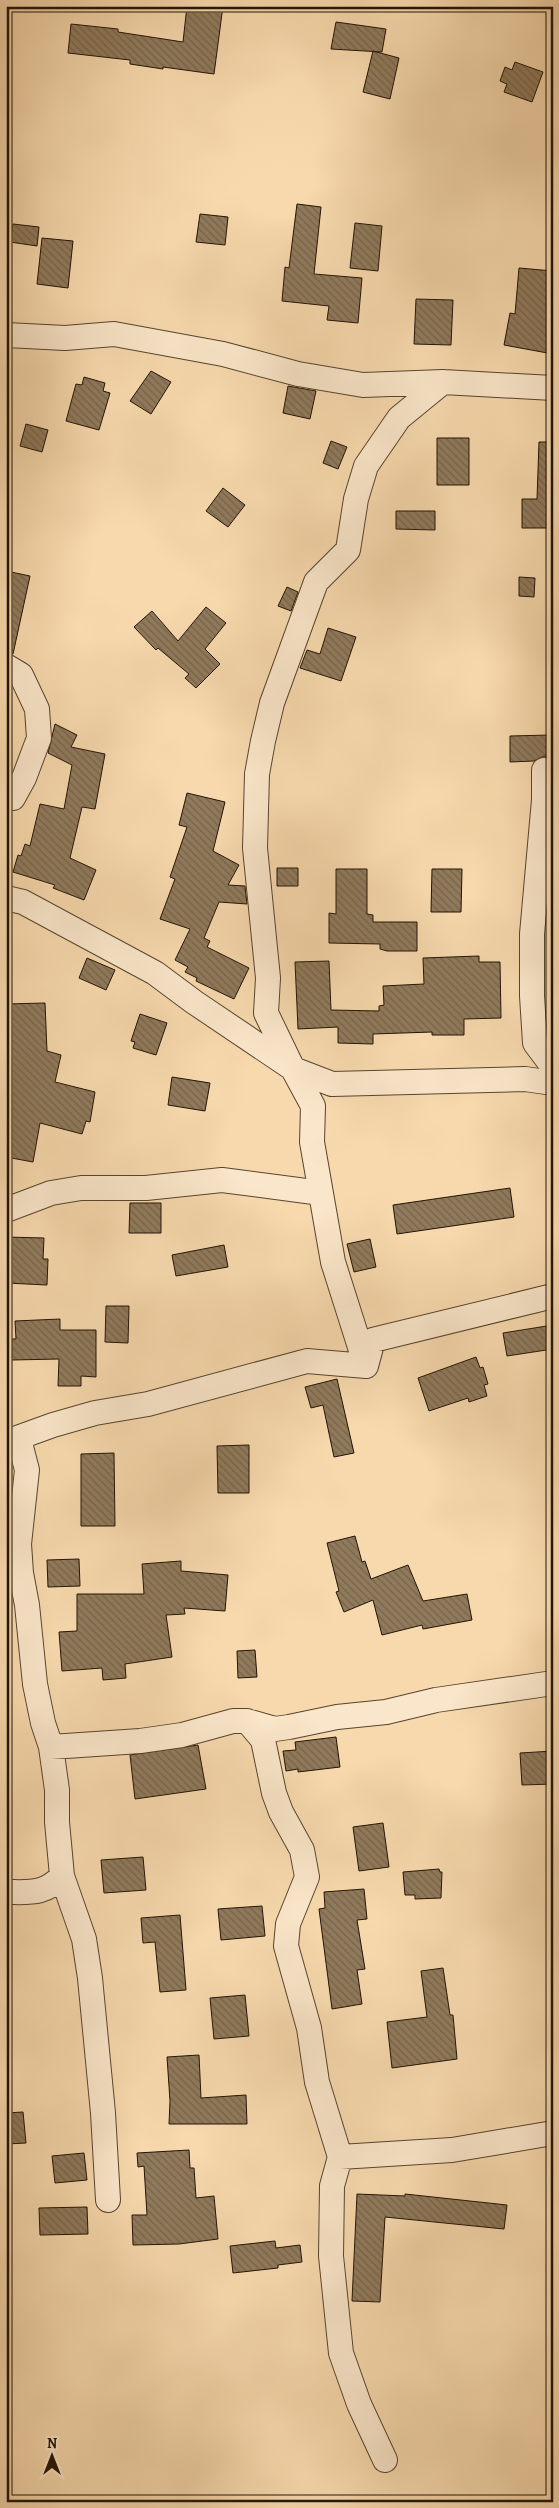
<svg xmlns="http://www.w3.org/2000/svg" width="559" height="2508" viewBox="0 0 559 2508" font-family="Alegreya,serif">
	<defs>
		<pattern id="building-back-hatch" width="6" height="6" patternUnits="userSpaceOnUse" patternTransform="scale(1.25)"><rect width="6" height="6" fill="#907a5c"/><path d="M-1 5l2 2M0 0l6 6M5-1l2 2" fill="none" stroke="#75634a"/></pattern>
	</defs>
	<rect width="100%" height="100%" fill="#f7d9ad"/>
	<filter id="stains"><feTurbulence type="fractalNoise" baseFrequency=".004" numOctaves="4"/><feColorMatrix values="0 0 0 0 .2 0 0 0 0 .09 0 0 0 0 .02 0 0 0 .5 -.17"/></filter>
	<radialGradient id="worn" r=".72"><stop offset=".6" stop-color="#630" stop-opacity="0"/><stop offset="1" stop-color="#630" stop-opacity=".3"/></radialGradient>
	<path fill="url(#building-back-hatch)" stroke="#211404" d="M187,6H223L214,74L163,67V69L130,64V60L68,53L71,24L118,29V32L183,42Z
		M336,22L386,29L382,52L331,49Z
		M373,51L399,58L390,99L363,92Z
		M515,62L543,72L532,102L504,92L507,84L500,81L505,67L512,70Z
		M297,204L321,207L314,274L362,278L358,323L327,320L329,306L282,301L285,267L289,268Z
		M200,214L228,217L225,245L196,242Z
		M355,223L382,226L378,271L350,268Z
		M13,224L39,227L37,246L10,242Z
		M42,238L73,241L68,288L37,284Z
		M519,268L553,271V354L504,345L510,313L515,314Z
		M416,299L453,300L451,345L414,344Z
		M151,371L171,382L151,414L130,401Z
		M84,377L105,383L103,391L110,393L99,430L66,421L76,384L82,385Z
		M288,386L316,391L310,419L283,413Z
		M26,424L48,430L42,452L20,446Z
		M437,438H469V485H437Z
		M331,441L347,447L338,469L323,463Z
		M539,442H553V524H550V528H522V499H537Z
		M223,488L245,505L228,527L206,511Z
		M396,511H435V530L396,529Z
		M6,571L30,576L13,654L6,652Z
		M519,577L535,578L534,597L519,596Z
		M287,587L298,592L291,611L278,606Z
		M206,607L226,623L205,649L220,664L196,688L185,678L189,674L158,648L156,650L134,627L152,611L178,641Z
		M328,628L356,637L341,681L300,668L307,650L320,654Z
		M55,724L77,735L71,747L105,754L95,809L82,807L70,858L96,870L84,900L53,888L55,885L13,872L18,855L21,856L25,844L30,846L40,804L64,809L72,765L48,753Z
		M551,735V758L544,756L534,761L510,762V736Z
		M187,793L225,802L213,851L239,865L228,885L245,886L247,904L219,902L204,938L210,941L207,947L249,968L234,999L196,981L197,978L185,972L188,967L175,960L190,929L160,919L175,879L170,877L187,827L179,825Z
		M277,868H298V886H277Z
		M336,869H367V914L373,915V922H417V951H387L380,949V944L329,943V913L336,914Z
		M432,869H462L461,912H431Z
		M479,956V962H500L501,1018L464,1019V1035H432V1032L373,1034V1044L338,1043V1027L298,1029L295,962L329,961L331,1010L379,1011V1006L384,1005L383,986L424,984L423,958Z
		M87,958L115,970L106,990L79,978Z
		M45,1003L47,1051L61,1055L55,1082L95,1092L90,1122L86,1121L82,1134L40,1123L33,1162L6,1157V1004Z
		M140,1014L167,1023L156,1055L133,1048L135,1042L131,1041Z
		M172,1077L210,1083L205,1111L168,1105Z
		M510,1188L514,1217L397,1234L393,1205Z
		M130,1203H161V1233H129Z
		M6,1237L44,1238L43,1259H48L47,1285L6,1283Z
		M370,1239L376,1267L354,1272L347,1244Z
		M224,1245L228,1267L176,1276L172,1255Z
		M106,1306H129L128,1343L105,1342Z
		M60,1319V1330H96V1377L81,1376V1386H58L59,1359L12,1360V1339H16L15,1321Z
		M553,1325V1349L507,1356L503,1333Z
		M476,1357L480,1368L483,1367L488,1384L484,1385L487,1396L469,1402L468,1398L429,1411L418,1378Z
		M337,1379L354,1453L334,1457L323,1405L311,1408L305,1387Z
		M249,1445V1493H218L217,1446Z
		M114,1453L115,1526H81V1454Z
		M355,1536L362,1562L365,1561L371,1579L408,1565L423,1601L467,1594L472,1620L423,1629L422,1625L382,1635L373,1600L344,1612L336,1592L339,1591L327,1543Z
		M79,1559L80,1586L48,1587L47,1560Z
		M181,1561V1571L228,1575L225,1611L184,1608L185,1614L166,1615L172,1657L125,1664L126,1678L103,1680L102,1668L62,1671L59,1632L77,1631V1594H144L142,1564Z
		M255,1650L257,1677L238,1678L237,1651Z
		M336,1737L340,1767L298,1772V1769L286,1771L283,1751L296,1750L295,1742Z
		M198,1745L206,1789L135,1799L130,1755Z
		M553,1751V1784L522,1785L520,1753Z
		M383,1823L389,1867L359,1871L353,1827Z
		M143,1857L146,1890L104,1893L101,1860Z
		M439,1869L440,1872H442L441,1898L415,1899V1895H405L403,1872Z
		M364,1889L367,1919L357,1920L365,1969L357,1970L362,2004L332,2009L319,1909L325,1908L324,1892Z
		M262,1906L265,1936L221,1940L218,1909Z
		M180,1915L186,1990L160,1992L155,1942L143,1943L141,1918Z
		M443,1968L450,2015H453L457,2059L392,2068L387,2022L427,2017L421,1971Z
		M245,1995L249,2036L214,2039L210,1998Z
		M199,2055L201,2098L246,2095L247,2124H169L170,2101L167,2057Z
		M23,2112L26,2143L6,2144V2113Z
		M189,2150L190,2168H194L196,2198L214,2196L218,2239L179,2244L133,2245L132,2215H147L144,2166L138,2167L137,2153Z
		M84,2153L87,2180L55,2183L52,2156Z
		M357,2194L405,2196V2194L507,2205L504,2229L385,2217L380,2302L352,2301Z
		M87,2207L88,2234L40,2235L39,2208Z
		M275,2241L276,2248L300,2245L302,2262L278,2265V2268L233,2273L230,2246Z"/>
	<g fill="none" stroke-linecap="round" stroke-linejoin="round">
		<defs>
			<path id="minor" d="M6,335L65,338L114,334L223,354L298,374L363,385L443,382L553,388
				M6,666L21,675L37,709L39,738L24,778L13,798L6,797
				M544,770V800L532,934V996L535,1043L553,1067
				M6,898L23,902L155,973L194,1002L292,1068
				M293,1069L266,1013L268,978L255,848L257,774L263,741L272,703L316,582L348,550L356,499L366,466L399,418L443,382
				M6,1210L51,1193L81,1188H146L222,1180L321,1193
				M366,1366L333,1262L312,1142L313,1106L293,1069L332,1084L525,1079L553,1083
				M19,1439L27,1470L19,1544L21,1573L27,1605L35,1684L43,1723L51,1747L57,1790V1822L62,1876L84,1939L90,1978L103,2113L108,2200
				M6,1442L53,1425L95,1413L148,1404L307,1361L366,1366L373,1340L553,1296
				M247,1721L263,1740L274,1793L281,1812L302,1850L307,1877L288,1924L286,1946L309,2028L317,2082L340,2157L332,2186L331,2256L341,2353L359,2404L385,2460
				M51,1747L140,1741L182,1735L233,1721H247L275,1729L289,1727L337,1717L386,1712L436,1700L553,1683
				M6,1892C30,1892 44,1895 62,1876
				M340,2157L452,2150L553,2133"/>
		</defs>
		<use href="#minor" stroke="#56452e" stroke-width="26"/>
		<use href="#minor" stroke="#fae6ca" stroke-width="24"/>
	</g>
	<rect width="559" height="2508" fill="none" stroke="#f7d9ad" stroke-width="25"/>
	<rect x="8" y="8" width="544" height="2493" fill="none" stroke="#211404" stroke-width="2.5"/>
	<rect x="12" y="12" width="534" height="2483" fill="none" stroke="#211404"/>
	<g transform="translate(52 2456)" stroke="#fae6ca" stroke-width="4" paint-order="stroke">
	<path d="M0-4L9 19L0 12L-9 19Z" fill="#211404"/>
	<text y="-8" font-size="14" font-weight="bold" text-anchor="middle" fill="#211404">N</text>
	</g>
	<rect width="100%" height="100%" filter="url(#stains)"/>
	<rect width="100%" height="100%" fill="url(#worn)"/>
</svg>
